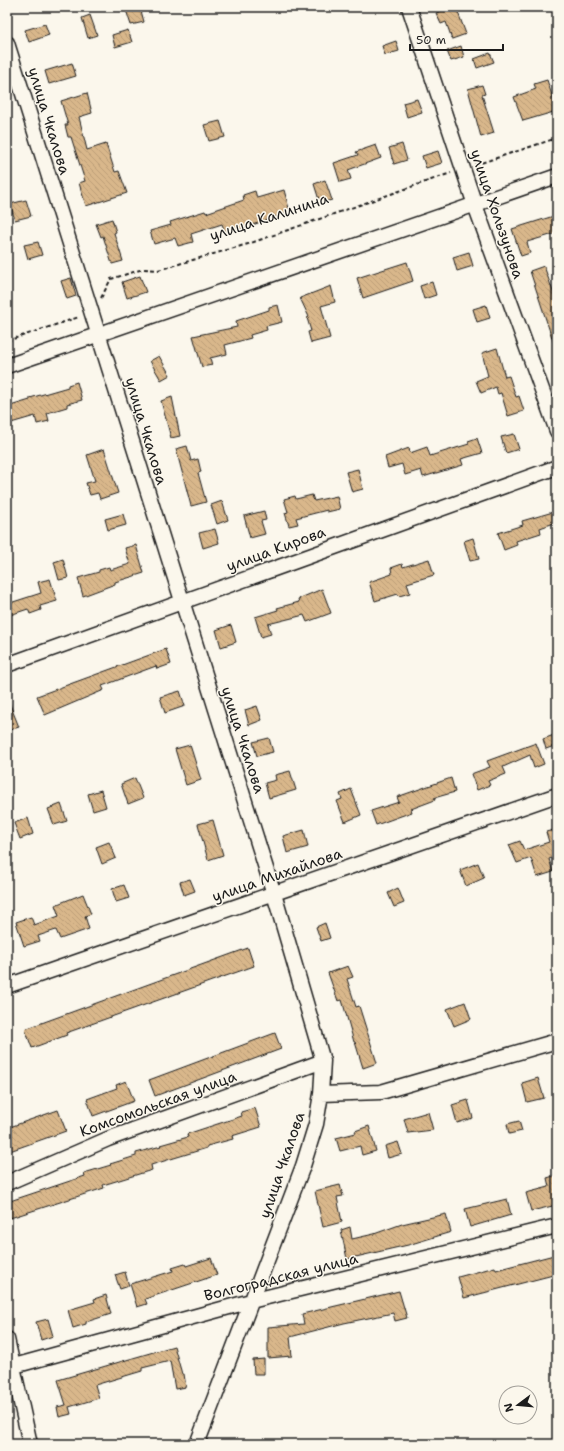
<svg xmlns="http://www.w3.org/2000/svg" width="564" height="1451" viewBox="0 0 564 1451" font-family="'Shantell Sans',sans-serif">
	<defs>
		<pattern id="building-back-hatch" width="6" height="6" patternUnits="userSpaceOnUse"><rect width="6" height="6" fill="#d9b78b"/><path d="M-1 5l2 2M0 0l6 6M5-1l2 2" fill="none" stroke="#ba9d77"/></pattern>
	</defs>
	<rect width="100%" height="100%" fill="#fbf7ec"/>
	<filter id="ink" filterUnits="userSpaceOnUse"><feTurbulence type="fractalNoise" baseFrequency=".025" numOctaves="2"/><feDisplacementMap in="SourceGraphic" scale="8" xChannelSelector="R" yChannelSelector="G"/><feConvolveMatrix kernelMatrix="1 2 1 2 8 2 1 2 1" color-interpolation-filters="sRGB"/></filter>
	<g filter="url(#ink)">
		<path fill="url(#building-back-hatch)" stroke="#1c1c1c" d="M125,7H140L144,22L131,25Z
			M450,7H456L466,34L452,39L446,22L441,24L436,13Z
			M90,15L97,35L88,38L82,18Z
			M45,24L49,35L29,42L25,30Z
			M128,30L132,42L115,47L112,35Z
			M396,41L399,51L385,55L382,46Z
			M461,46L464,57L451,61L447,51Z
			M490,53L494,62L477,68L474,59Z
			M72,63L76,76L49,84L45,71Z
			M547,80L557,111L523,121L514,97L536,89L534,84Z
			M482,85L485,94L482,95L494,133L481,137L468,89Z
			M87,93L92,113L79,117L87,150L106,144L115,172L119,171L127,193L86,206L79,183L85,181L71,137H68L65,125H68L61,101Z
			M417,99L422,112L407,117L403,103Z
			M220,121L225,137L209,141L204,125Z
			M402,144L407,160L394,164L389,148Z
			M376,145L381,158L348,170L351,179L340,182L334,163L358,155L356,152Z
			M438,151L442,163L426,168L422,156Z
			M325,180L332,200L320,203L314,184Z
			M284,190L290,212L226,234L222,224L191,234L193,242L178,246L175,238L154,244L150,231L171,225L170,222L205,211L206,213L244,200L243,195L255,191L257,198Z
			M26,200L31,216L15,220L10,204Z
			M557,215V233L527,242L530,253L521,256L512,229Z
			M112,219L116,232L114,233L123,261L112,264L103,236L101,237L96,224Z
			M38,242L42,255L28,259L24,245Z
			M469,252L473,266L457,271L453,257Z
			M407,262L413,281L363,298L357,278Z
			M544,266L557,303V346L555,347L530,271Z
			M140,276L146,292L127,298L122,282Z
			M71,278L76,296L67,299L61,281Z
			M432,282L436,295L424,299L420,286Z
			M331,286L335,302L321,306L330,338L311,343L308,332L311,331L307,318L309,317L300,298Z
			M278,305L282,322L266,326L267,330L250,335L251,338L225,345L227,354L210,358L212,365L202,367L193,336L237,327L236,321L269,310V307Z
			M486,305L490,318L477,322L473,309Z
			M497,348L505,377L509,376L516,397L519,396L524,411L508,416L501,393L498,394L496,387L481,393L476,381L488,376L482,353Z
			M159,356L170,375L161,380L150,361Z
			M77,382L82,400L67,404V407L47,413L49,421L37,424L35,416L11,423L7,407L30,400V398L68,387V385Z
			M172,397L180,436L171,438L161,401Z
			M514,434L519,449L506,453L501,437Z
			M477,438L482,453L461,459L463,465L423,477L421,470L405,475L402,464L388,468L385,457L409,448L410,453L427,447L430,456L469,444L468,441Z
			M187,446L191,461L198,459L201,472L198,473L206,502L191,506L176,449Z
			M104,449L118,493L100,499L98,493L90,495L86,483L95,481L87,455Z
			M358,469L363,489L352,492L346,472Z
			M312,495L314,501L337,496L340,509L327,512V510L296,518L298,524L289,526L285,513L288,512L284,499L295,496L296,499Z
			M222,501L228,520L217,524L211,505Z
			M264,511L266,520L261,521L265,534L250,538L244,516Z
			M553,512L557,522L540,528L541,533L516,541L517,545L504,550L498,533L523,525L522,521Z
			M123,514L126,525L108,530L105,519Z
			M215,529L219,543L203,548L199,533Z
			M473,538L479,559L470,561L464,541Z
			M136,545L144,573L115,582V584L83,596L78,578L99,572V570L109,567L110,570L130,564L125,548Z
			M63,559L68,578L59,580L54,562Z
			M429,559L434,575L407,583L410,593L399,596L398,594L375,601L369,582L392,574L391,568L402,564L403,567Z
			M50,579L57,601L40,606L41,610L30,614L28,609L7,616V604L41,593L38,582Z
			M322,589L331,613L307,622L304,615L268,624L271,634L261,637L255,617L278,610L277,608L299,602L298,599Z
			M231,625L236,642L221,647L216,630Z
			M166,649L171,664L157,669L156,666L102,686L104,690L45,715L37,696Z
			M180,691L185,706L165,713L160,697Z
			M7,697L19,727L7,731Z
			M257,706L262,720L249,725L245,710Z
			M554,735L557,745L546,749L543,739Z
			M269,738L273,752L257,756L253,742Z
			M536,743L544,764L534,768L530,755L503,767L506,774L488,781L490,785L477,790L471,774L490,767L487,761Z
			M190,745L201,780L186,785L175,749Z
			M290,771L296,790L269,798L265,783L276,780L275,775Z
			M135,778L143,798L128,804L121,784Z
			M451,778L455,792L434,798L435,800L411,809L412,812L376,825L371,811L399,802L397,797Z
			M351,789L361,815L345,822L337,801L342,799L340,794Z
			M101,790L106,807L93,811L88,794Z
			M61,804L67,821L54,825L48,809Z
			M28,818L33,834L20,839L14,823Z
			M213,820L223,855L208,860L198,824Z
			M557,829V859H554V857L549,859L553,872L537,877L531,858L517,863L509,845L520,841L524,850L549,842L546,832Z
			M304,830L308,847L287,853L283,836Z
			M109,842L116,858L102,864L96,847Z
			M478,863L484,878L466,886L460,870Z
			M190,879L195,891L184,895L180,882Z
			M124,885L129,898L116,902L112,889Z
			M398,888L404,903L394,907L388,893Z
			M83,894L91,914L85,916L89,929L60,939L56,930L38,936L40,941L24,946L16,922L31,917L34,925L59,916L55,905Z
			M325,923L330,938L321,941L316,927Z
			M248,948L254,966L66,1033L67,1035L32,1048L25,1029Z
			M348,966L353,977L347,979L356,1007L359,1006L377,1063L363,1068L355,1042H354L342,1000L338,1001L328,973Z
			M465,1002L471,1019L454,1026L447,1009Z
			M275,1033L281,1049L155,1096L149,1080Z
			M538,1078L544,1098L527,1102L522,1083Z
			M126,1081L134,1101L93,1116L87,1099L117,1088L116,1085Z
			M468,1100L473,1118L457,1123L452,1105Z
			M255,1108L261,1127L232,1136L233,1139L207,1146V1148L151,1165L152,1170L103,1185L104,1188L7,1219V1202L85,1176L84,1173L111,1165L110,1164L136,1156V1153L161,1146L160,1145L188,1137L187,1134L242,1116L241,1112Z
			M58,1110L66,1131L7,1152V1128Z
			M428,1112L433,1130L408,1133L404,1119Z
			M519,1121L522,1131L509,1134L507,1124Z
			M369,1126L376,1151L362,1155L360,1146L340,1151L336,1138L356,1133L355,1131Z
			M398,1142L402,1154L388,1158L385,1146Z
			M557,1175V1205L531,1211L526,1193L549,1187L547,1178Z
			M340,1185L343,1196L337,1197L342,1222L323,1227L315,1191Z
			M507,1199L511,1215L470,1227L465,1209Z
			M446,1214L451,1232L408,1245L347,1259L341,1230L350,1227L352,1239L374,1234L402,1224Z
			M554,1255L557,1274L464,1298L458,1277L495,1267L496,1270Z
			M211,1258L217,1275L145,1299L147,1304L137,1307L130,1284L173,1271L172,1268L185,1264L186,1266Z
			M125,1272L129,1286L120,1289L115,1275Z
			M399,1291L407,1318L395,1321L393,1313L344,1323L290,1337L292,1356L268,1358V1327L304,1324L302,1314Z
			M106,1295L111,1314L86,1322V1324L73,1328L68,1310L95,1302L94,1299Z
			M48,1319L53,1336L41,1340L36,1322Z
			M174,1346L182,1374H184L186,1387L175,1389L170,1361L142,1368V1371L95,1385L99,1398L69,1407L71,1414L59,1417L57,1407L66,1405L58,1380Z
			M264,1359V1374H254L253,1360Z"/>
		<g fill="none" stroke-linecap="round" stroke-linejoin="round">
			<defs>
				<path id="minor" d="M409,7L475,205L557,431
					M7,43L274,894L323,1061L321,1094L316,1124L303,1166L197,1444
					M7,366L557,176
					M7,665L557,467
					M7,986L557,795
					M321,1094L381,1092L557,1041
					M7,1183L108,1139L323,1061
					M7,1339L30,1444
					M14,1366L251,1301L557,1226"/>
			</defs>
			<use href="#minor" stroke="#1c1c1c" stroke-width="17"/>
			<path stroke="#1c1c1c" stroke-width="2" stroke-dasharray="4 3" stroke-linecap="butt" d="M475,165L557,138
				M101,298L111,279L143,269L158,270L248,244L451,173
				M7,341L79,317"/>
			<use href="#minor" stroke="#fbf7ec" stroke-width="14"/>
		</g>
	</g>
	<g text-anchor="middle" stroke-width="3" stroke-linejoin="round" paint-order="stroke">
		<g font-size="15" fill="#1c1c1c" stroke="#fbf7ec">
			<text transform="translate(49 121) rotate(73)" y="5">улица Чкалова</text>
			<text transform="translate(497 214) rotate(71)" y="5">улица Хользунова</text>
			<text transform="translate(269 217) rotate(-18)" y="5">улица Калинина</text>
			<text transform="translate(146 431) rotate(73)" y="5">улица Чкалова</text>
			<text transform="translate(276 549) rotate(-20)" y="5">улица Кирова</text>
			<text transform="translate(243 740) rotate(72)" y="5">улица Чкалова</text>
			<text transform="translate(277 875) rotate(-19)" y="5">улица Михайлова</text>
			<text transform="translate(158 1104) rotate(-20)" y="5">Комсомольская улица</text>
			<text transform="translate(282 1165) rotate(-71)" y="5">улица Чкалова</text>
			<text transform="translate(281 1277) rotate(-14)" y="5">Волгоградская улица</text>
		</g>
	</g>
	<rect width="564" height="1451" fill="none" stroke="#fbf7ec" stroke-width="24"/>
	<rect x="12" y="12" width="540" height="1427" fill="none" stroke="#1c1c1c" stroke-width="1.5" filter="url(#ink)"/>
	<g transform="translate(518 1405) rotate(254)"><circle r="19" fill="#fbf7ec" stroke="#a29f99"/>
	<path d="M0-3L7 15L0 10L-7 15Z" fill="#1c1c1c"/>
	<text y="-6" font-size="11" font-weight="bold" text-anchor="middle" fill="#1c1c1c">N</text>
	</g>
	<path d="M410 44v6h93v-6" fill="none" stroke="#1c1c1c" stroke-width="2"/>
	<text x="416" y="44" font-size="12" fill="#1c1c1c" stroke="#fbf7ec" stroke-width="3" paint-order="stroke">50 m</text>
</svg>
